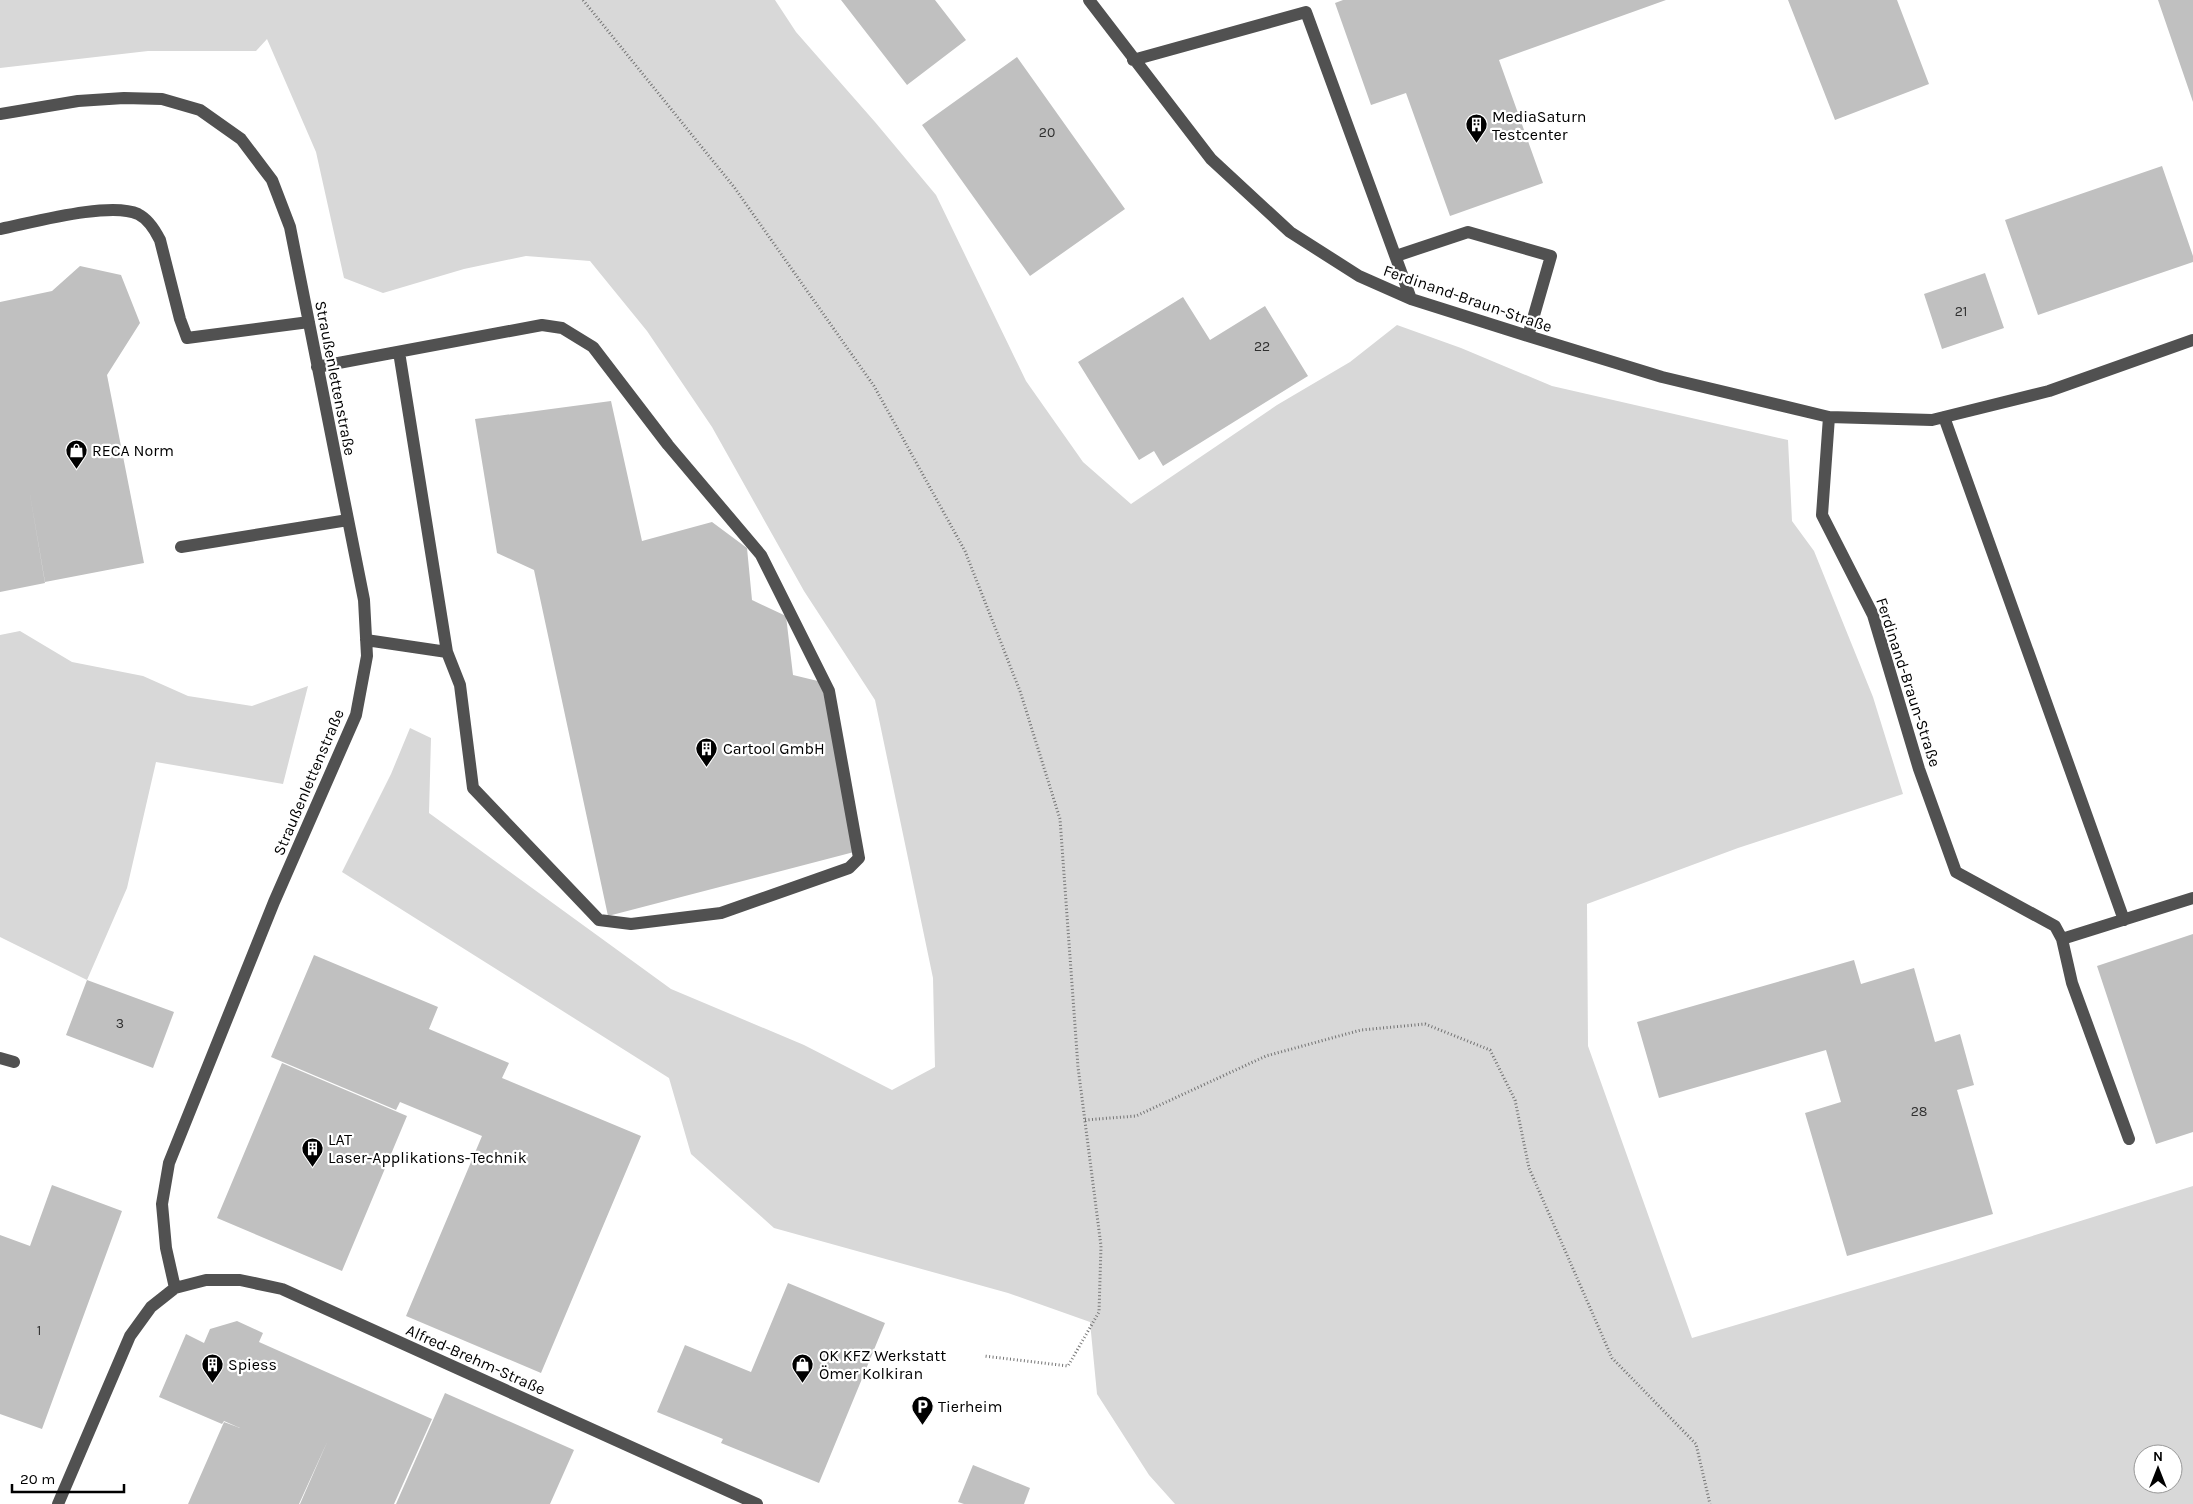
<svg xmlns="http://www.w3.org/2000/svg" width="2193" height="1504" viewBox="0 0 2193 1504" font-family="Karla,sans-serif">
	<rect width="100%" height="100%" fill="#fff"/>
	<path fill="#d8d8d8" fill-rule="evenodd" d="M0,0H775L796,32L875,122L936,195L1026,381L1083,462L1131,504L1277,405L1350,362L1397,325L1461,348L1552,386L1788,440L1792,521L1814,551L1873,697L1903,794L1738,848L1587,904L1588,1046L1692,1338L1952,1261L2193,1186V1504H1175L1149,1475L1097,1394L1090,1322L1008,1293L774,1228L691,1154L669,1078L342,872L391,774L410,728L431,738L429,813L671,989L804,1045L892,1090L935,1067L933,978L875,700L804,591L712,427L647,331L590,261L526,256L464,269L383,293L344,278L316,152L267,39L256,51H148L0,68ZM2143,1454H2173V1484H2143Z
		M20,631L72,662L143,676L188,696L252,706L308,686L283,784L156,762L127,888L87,980L0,937V635Z"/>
	<path fill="#c0c0c0" d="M841,0H935L966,40L907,85Z
		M1343,0H1666L1499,60L1543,183L1450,216L1406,93L1371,105L1335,3Z
		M1788,0H1897L1929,84L1835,120Z
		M2158,0H2193V102Z
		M1017,57L1125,209L1030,276L922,125Z
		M2162,166L2193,256V262L2038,315L2005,220Z
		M80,266L121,275L140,323L107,375L144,563L45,582L28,483L45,583L0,592V302L52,291Z
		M1985,273L2004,328L1942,349L1924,294Z
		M1183,297L1210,340L1265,306L1308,376L1163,466L1154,451L1139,460L1078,362Z
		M611,401L642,541L712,522L747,548L752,600L786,616L793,675L822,682L854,852L608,916L534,570L497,553L475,419Z
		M2193,934V1132L2156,1144L2097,966Z
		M314,955L438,1007L429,1029L509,1063L502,1078L641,1136L541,1373L406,1316L482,1136L400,1102L396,1110L271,1057Z
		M1854,960L1861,984L1914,968L1935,1042L1960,1034L1974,1085L1957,1090L1993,1214L1847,1256L1805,1113L1841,1102L1826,1050L1659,1098L1637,1022Z
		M87,980L174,1012L153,1068L66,1035Z
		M282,1063L407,1116L342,1271L217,1218Z
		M52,1185L122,1211L42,1429L0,1414V1235L30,1246Z
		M788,1283L885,1323L819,1483L721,1443L723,1439L657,1412L685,1345L751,1372Z
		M237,1321L263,1333L259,1342L432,1419L394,1504H300L328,1440L299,1504H188L224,1422L240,1428L224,1421L222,1424L159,1397L186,1334L204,1343L210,1329Z
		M445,1393L574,1450L550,1504H396Z
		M973,1465L1030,1488L1024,1504H964L958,1502Z"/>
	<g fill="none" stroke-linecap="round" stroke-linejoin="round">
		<path stroke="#737373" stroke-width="3" stroke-dasharray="1 2.5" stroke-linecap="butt" d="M583,0L734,187L874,386L965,551L1020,691L1060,819L1078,1067L1101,1246L1099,1312L1068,1366L984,1356
			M1085,1120L1136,1116L1266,1056L1361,1030L1425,1024L1490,1050L1515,1100L1529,1168L1612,1358L1696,1444L1710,1504"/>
		<path stroke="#515151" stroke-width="12" d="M1089,0L1211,159L1290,232L1359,276L1411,299L1528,336L1662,377L1829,417L1932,420L2049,391L2193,340
			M1133,60L1306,12L1411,299
			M0,114L78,101L124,98L162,99L200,110L241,139L272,180L290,227L364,600L367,656L356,715L274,902L169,1163L162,1204L166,1248L175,1288L151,1307L130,1336L58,1504
			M0,229C31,223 110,201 138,214C148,219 155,230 160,240L180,319L187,338L309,322
			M1396,256L1468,232L1551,256L1528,336
			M399,352L447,652
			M317,367L542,325L562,328L593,347L668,445L761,555L829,691L859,858L849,868L721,913L631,924L599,920L473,788L460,685L447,652L366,640
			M1829,417L1822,515L1873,615L1919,769L1956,872L2055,926L2062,939L2193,898
			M1944,417L2124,920
			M181,547L348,520
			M2062,939L2072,983L2129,1139
			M0,1058L14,1062
			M175,1288L206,1280H240L282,1289L757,1504"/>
	</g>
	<defs>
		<symbol id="building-pin" viewBox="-11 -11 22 30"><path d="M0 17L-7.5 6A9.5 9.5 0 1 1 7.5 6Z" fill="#000" stroke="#fff"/><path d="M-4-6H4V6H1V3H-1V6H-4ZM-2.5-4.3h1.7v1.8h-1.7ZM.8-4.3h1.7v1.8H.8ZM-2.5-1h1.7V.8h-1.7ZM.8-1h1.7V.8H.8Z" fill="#fff"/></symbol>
		<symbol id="shop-pin" viewBox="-11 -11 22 30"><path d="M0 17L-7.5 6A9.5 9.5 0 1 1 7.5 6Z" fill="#000" stroke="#fff"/><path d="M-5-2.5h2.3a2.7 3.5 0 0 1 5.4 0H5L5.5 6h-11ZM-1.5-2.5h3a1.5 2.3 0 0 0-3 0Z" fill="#fff"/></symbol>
		<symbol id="parking-pin" viewBox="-11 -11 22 30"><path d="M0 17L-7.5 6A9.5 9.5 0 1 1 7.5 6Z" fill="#000" stroke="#fff"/><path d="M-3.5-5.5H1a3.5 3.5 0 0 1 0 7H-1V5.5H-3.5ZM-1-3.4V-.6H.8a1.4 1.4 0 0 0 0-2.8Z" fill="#fff"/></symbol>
	</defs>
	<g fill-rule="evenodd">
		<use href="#building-pin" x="1464" y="112" width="25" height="34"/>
		<use href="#shop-pin" x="64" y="438" width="25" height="34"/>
		<use href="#building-pin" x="694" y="736" width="25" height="34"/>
		<use href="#building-pin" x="300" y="1136" width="25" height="34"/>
		<use href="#building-pin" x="200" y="1352" width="25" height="34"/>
		<use href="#shop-pin" x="790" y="1352" width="25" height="34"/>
		<use href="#parking-pin" x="910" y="1394" width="25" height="34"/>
	</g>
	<g text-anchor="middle" stroke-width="4.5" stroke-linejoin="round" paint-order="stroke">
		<g font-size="14" fill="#303030">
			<text x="1047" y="137">20</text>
			<text x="1961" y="316">21</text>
			<text x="1262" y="351">22</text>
			<text x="120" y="1028">3</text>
			<text x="1919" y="1116">28</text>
			<text x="39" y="1335">1</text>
		</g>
		<g font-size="16" fill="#000" stroke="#fff" text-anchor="start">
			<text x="1492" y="122">MediaSaturn<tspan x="1492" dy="18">Testcenter</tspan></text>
			<text x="92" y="456">RECA Norm</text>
			<text x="723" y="754">Cartool GmbH</text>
			<text x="328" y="1145">LAT<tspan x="328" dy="18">Laser-Applikations-Technik</tspan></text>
			<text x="819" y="1361">OK KFZ Werkstatt<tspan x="819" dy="18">Ömer Kolkiran</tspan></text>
			<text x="228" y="1370">Spiess</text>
			<text x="938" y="1412">Tierheim</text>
		</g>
		<g font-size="16" fill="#000" stroke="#fff">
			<text transform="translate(1468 298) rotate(19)" y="6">Ferdinand-Braun-Straße</text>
			<text transform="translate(336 378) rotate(79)" y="6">Straußenlettenstraße</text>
			<text transform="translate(1909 682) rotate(72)" y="6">Ferdinand-Braun-Straße</text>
			<text transform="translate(308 782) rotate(-67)" y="6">Straußenlettenstraße</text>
			<text transform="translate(476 1359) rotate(24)" y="6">Alfred-Brehm-Straße</text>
		</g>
	</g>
	<g transform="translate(2158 1469)"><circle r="24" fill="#ffffff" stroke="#999999"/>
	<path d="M0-4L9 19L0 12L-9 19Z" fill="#000000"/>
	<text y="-8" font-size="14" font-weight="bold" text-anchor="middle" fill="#000000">N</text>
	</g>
	<path d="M12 1484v8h112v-8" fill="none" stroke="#000000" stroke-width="2.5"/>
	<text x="20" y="1484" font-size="15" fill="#000000" stroke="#ffffff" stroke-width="4" paint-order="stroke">20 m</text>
</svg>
